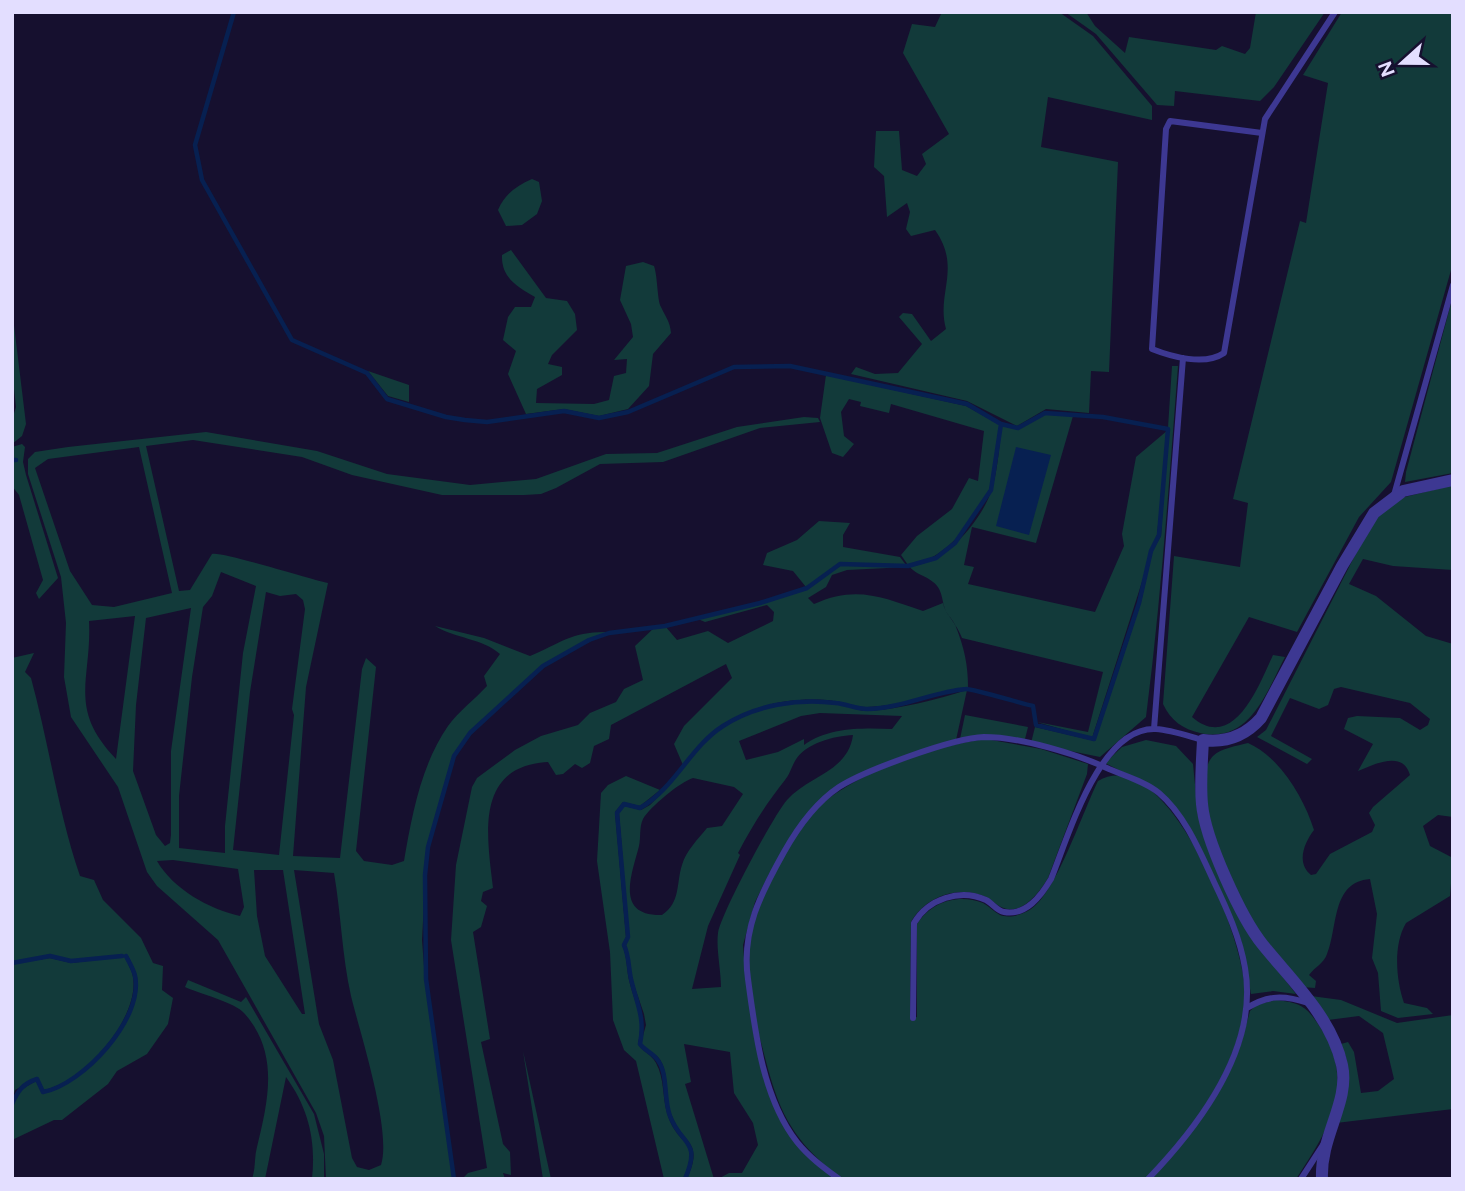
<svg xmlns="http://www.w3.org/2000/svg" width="1465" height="1191" viewBox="0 0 1465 1191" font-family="Figtree,sans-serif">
	<rect width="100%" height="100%" fill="#16102f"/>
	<path fill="#123a3a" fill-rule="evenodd" d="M942,12H1059L1093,36L1152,106V120L1048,97L1041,147L1118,162L1109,372L1091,371L1089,413L1046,409L1017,426L967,401L851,374L856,367L875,374L898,373L922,344L899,317L903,313L912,314L931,341L946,329C936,293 962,268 935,230L911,236L906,229L910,212L907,203L887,217L884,176L874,167L876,131H899L902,170L917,176L926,164L922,154L949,134L903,53L912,24L935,27Z
		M1065,12H1086L1095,26L1125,53L1129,37L1216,50L1222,46L1245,54L1250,48L1256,12H1325L1274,87L1260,101L1175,91L1174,106L1157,105L1096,34Z
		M1342,12H1453V263L1391,482L1359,517L1297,632L1249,617L1192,717C1234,753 1259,685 1273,655L1285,657C1266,693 1250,744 1200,733C1183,729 1171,721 1163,704L1174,556L1240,567L1248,503L1233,499L1300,221L1306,223L1328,83L1303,75Z
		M532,179L539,182L542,201L537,214L522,225L506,226L498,210C505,194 516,186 532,179Z
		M511,250L546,298L567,301L575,314L577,330L552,355L548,364L562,367V375L537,389L536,403L594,404L609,400L614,376L626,373L627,359L614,360L633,337L631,324L620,300L626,266L643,262L654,266C658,278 657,300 661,307C666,318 670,321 671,333L653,354L649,386L628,409L599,416L564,409L526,414L508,374L516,351L503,340L508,317L515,307H531L535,297C518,287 501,278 502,255Z
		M12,261L13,317L26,424L22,436L12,444V420L16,407L12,371Z
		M1453,296V473L1405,482L1406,472Z
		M1172,366H1178C1169,483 1161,600 1146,717L1100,757L1031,743L1035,727L1095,741L1141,602L1152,552L1161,536Z
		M368,371L409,385V402L388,396Z
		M826,375L966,406L1000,425C996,445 996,470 989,490C979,519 940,564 908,565L901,555L917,536L952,509L969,478L978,481L984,431L891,404L889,413L860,406L861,402L849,399L841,412L844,436L854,444L843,457L832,453L820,418Z
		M1046,414L1073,416L1036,543L972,527L964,565L974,567L968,584L1095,612L1124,546L1122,534L1136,457L1168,430L1157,535L1092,738L1037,722L1088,732L1103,672L962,638C958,628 953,622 947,613C941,603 944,590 933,582C925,575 916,575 909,566C943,566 982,521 992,489C998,469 999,446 1002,425L1018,429Z
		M804,417L818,418L820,422L760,428L663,462L600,464L556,488L541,494L524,495H442L352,475L302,457L193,440L146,446L179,591L190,590L212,554C221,551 309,579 328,583L306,687L293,856L340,858L362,669L366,658L376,667L356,851L364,861L392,865L404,861C412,815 421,765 448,726C459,711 475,699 487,686L484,676L500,654C482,638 456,639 435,626L484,638L530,656C561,643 572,631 609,632L542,666L469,733L453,755L427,847L422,940L425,979L453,1179H326L324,1136L316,1113L218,940L157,886L147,872L118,787L71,717L64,677L66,623L61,577L28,474V459L35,452L68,447L206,432L317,451L387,474L470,485L536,479L606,454L657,453L737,427ZM139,447L172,593L114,607L92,605L70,571L35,468L48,459ZM221,572L256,586L243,653L225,826V853L179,848V796L192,677L203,607L212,596ZM266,592L280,596L296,594L303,600L305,609L292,709L294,715L279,855L233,850L250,692ZM191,608L171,751V835L170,843L165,846L156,835L133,771L136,705L146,618ZM135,616L116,759C67,708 92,680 89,621ZM173,860L238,869L244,907L240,916C209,909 173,889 157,861ZM254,870H283L305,1014H302L265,956L257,916ZM294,870L334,873C341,913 342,956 351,996C360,1033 392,1131 381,1165L369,1170L357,1167L352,1158L333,1060L319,1024Z
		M22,444L25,447L23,462L26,475L58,578L39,599L36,593L43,580L19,495L12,486V462L18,460L12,458V447Z
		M1453,485V570L1393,566L1363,559L1349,584L1376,596L1426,636L1453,644V817L1438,815L1423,826L1430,846L1453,858L1450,896L1406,923C1393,945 1396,980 1404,1003L1427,1008L1433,1014L1398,1018L1381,1011L1378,973L1372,958L1377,914L1370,879C1331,882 1338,928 1327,954C1324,963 1315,967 1309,975L1316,981L1315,988L1302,987C1289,972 1275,958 1264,941C1244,909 1182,790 1213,756C1221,748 1237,746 1248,743C1280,757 1304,798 1314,830C1304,843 1296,863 1311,875L1316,874L1330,854L1372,832L1375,825L1369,813L1373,807L1410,775C1403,750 1375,764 1358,771L1373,744L1344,729L1348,718L1357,716L1400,718L1420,730L1428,725L1430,719L1410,703L1341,687L1334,689L1328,705L1319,709L1290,698L1271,736L1312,759L1307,764L1257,737L1266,730L1374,518L1401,498Z
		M819,521L850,523L843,535V547L900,557L906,565L840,563L806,587L793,571L763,565L767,553L797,540Z
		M862,563L907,567L847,570L832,575L826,587L808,598L814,604C856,585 882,597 923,611L943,603C945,614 952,617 956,627C964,647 968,665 968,687C935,695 902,705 868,707C855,708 840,701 826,700C768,696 717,717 683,765L674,744L684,726L732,678L726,664L611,725L609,739L594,746L590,763L582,768L575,764L563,774L556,775L548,762C474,766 487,836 493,888L483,892L481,901L487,906L481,927L473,932L490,1039L481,1042L503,1144L510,1152L511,1175L503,1173L505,1179H462L468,1173L487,1168L451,940L456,865L472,787L477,778L515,750L541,736L578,725L590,713L616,702L624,689L643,680L635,646L655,627L665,626L677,640L708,631L728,643L773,621L774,612L767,605L705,622L698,619L807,589L841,564Z
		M34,653L25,672L31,678C49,744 58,812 80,876L94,880L103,900L141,938L153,963L163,966L162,990L173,998L168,1024L147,1054L117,1071L108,1084L62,1120H54L12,1140V1108L17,1092L36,1081L43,1093C83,1086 144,1021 137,976C135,970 131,962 128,956L125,957C127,963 132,970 133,977C140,1019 82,1083 44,1090L38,1078L15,1090L12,1101V964L50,958L71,963L122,957L71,960L50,955L12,962V658Z
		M967,690L956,740L840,784L823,798L769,874L755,902L743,945L745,970L765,1075L795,1142L836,1179H718L729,1173H742L758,1145L753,1123L734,1093L730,1052L684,1044L691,1082L685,1084L714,1179H687C704,1140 684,1146 672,1116C664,1098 671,1073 658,1057C653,1052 646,1050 641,1043L646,1025L644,1014L633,982L626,945L629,937L619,813L624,806L641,810L650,805C676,780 694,747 723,727C756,706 798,700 837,704C847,706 858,711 868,711C901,709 935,700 967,690ZM820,713L902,716L892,729C862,728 829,727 804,745V739L778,752L746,760L739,741L801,716ZM853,735C848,772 808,776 787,800C773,816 721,914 718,933C716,949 721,970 721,987L692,989L708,926L740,855L738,853C752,826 766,804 785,780C790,774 791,768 795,761C805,743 834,736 853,735ZM693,778L734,787L743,794L722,826L707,828C698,839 686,851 682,865C676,884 681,902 662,915C614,916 632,874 639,846C641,838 639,827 643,819C650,807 680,782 693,778Z
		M965,715L1028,727L1024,743L1004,738L960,739Z
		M986,739L1041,749L1088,764L1087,774L1048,878C1039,893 1021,917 1001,907C996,905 992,900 988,898C960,884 926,896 911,922L910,1018L917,1017V924C931,902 958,893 983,903C989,906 994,912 1000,915C1010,919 1023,914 1031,909C1056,893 1083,811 1098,781C1167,739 1248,945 1245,995C1242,1065 1192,1130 1145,1179H842C789,1138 778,1110 762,1046C754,1019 745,975 747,946C748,919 764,890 778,867C787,851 796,831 808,817C846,775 931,746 986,739Z
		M1146,740L1176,746L1193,764L1198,816L1246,930L1296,994L1273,991L1251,994L1241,940L1174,806L1135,778L1105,763L1122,747Z
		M626,776L660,790L640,806L623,802L615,812L626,937L622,945C628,958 626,970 630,984C637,1010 644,1015 638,1044C643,1052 652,1055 656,1063C665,1079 662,1099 668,1116C678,1147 701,1138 683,1179H664L636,1061L624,1050L613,1020L610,952L597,861L601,793L608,785Z
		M188,980L241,1002L246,997L314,1114L324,1154V1179H312C316,1141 309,1109 286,1077L265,1179H252C256,1167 254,1158 257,1147C268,1101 280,1053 244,1013C236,1003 198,993 185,987Z
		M1311,996L1341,1000L1397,1023L1453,1015V1109L1336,1123C1349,1095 1354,1073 1341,1044L1348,1042L1354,1052L1361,1093L1378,1091L1394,1079L1383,1033L1359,1016L1328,1020Z
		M1276,1000C1303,1003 1307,1007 1322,1030C1356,1086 1328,1131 1296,1179H1150L1212,1100L1241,1044L1250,1011L1256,1005Z
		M523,1051L551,1179H543Z"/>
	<path fill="#072051" d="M1016,447L1051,455L1029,535L996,526Z"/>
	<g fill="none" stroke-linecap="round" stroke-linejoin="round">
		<path stroke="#072051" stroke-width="4.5" d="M234,12L195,145L202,180L292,340L367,373L387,399L446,417L465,420L487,422L564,411L599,418L628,412L734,367L790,366L967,404L1001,424L991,490L955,543L936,558L908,566L840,564L807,588L760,603L665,626L609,633L589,640L543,666L470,733L454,756L428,847L425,875L426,979L454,1179
			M12,460H16
			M12,963L50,956L71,961L122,956
			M12,1104C18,1091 22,1084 37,1079L43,1092C82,1085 144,1019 135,976C134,970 129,962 126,956
			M685,1179C702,1139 681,1146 670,1116C663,1099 669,1072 656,1058C651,1052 644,1050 640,1044C645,1019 638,1007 632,983C628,970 630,958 624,945L628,937L617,813L624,804L640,808C675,788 690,747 723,726C755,705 798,698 836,703C846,704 857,709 867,709C902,708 933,692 966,689C971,688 1023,704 1033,706L1036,725L1094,739L1139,603L1151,551L1159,535L1168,429L1103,417L1045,413L1018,428L1001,424"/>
		<path stroke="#3d3892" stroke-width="6" d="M1262,133L1170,121L1166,129L1152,349C1172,357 1205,366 1224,353L1265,119L1335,12
			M1394,495L1453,285
			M1154,729L1183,358
			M1247,1008C1268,995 1284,995 1308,1003
			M913,1018L914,923C928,899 960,888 986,900C992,903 997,911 1004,912C1026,916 1041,896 1051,879C1068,838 1099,726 1156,729C1171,730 1188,736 1203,740
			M839,1179C824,1168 809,1157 797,1142C763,1099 755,1032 748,979C741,931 761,893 784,852C798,827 815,803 839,787C866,770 953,738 984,737C1021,737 1077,754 1109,769C1125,776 1146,782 1159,793C1185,815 1200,852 1214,882C1227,909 1240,938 1245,968C1259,1047 1200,1125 1148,1179
			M1301,1179L1323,1145"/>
		<path stroke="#3d3892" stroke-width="12" d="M1322,1179C1320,1136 1350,1102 1342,1065C1332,1018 1292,981 1263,945C1241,918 1205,839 1202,804C1200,783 1202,761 1203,740C1226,743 1246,735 1261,718L1342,566L1374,513L1403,491L1453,480"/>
	</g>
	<rect width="1465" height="1191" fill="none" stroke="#e3deff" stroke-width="28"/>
	<g transform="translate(1402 63) rotate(249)" stroke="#16102f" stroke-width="5" paint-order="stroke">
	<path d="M0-5L12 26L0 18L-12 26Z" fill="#e3deff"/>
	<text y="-10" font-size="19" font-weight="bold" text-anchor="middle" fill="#e3deff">N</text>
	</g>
</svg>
